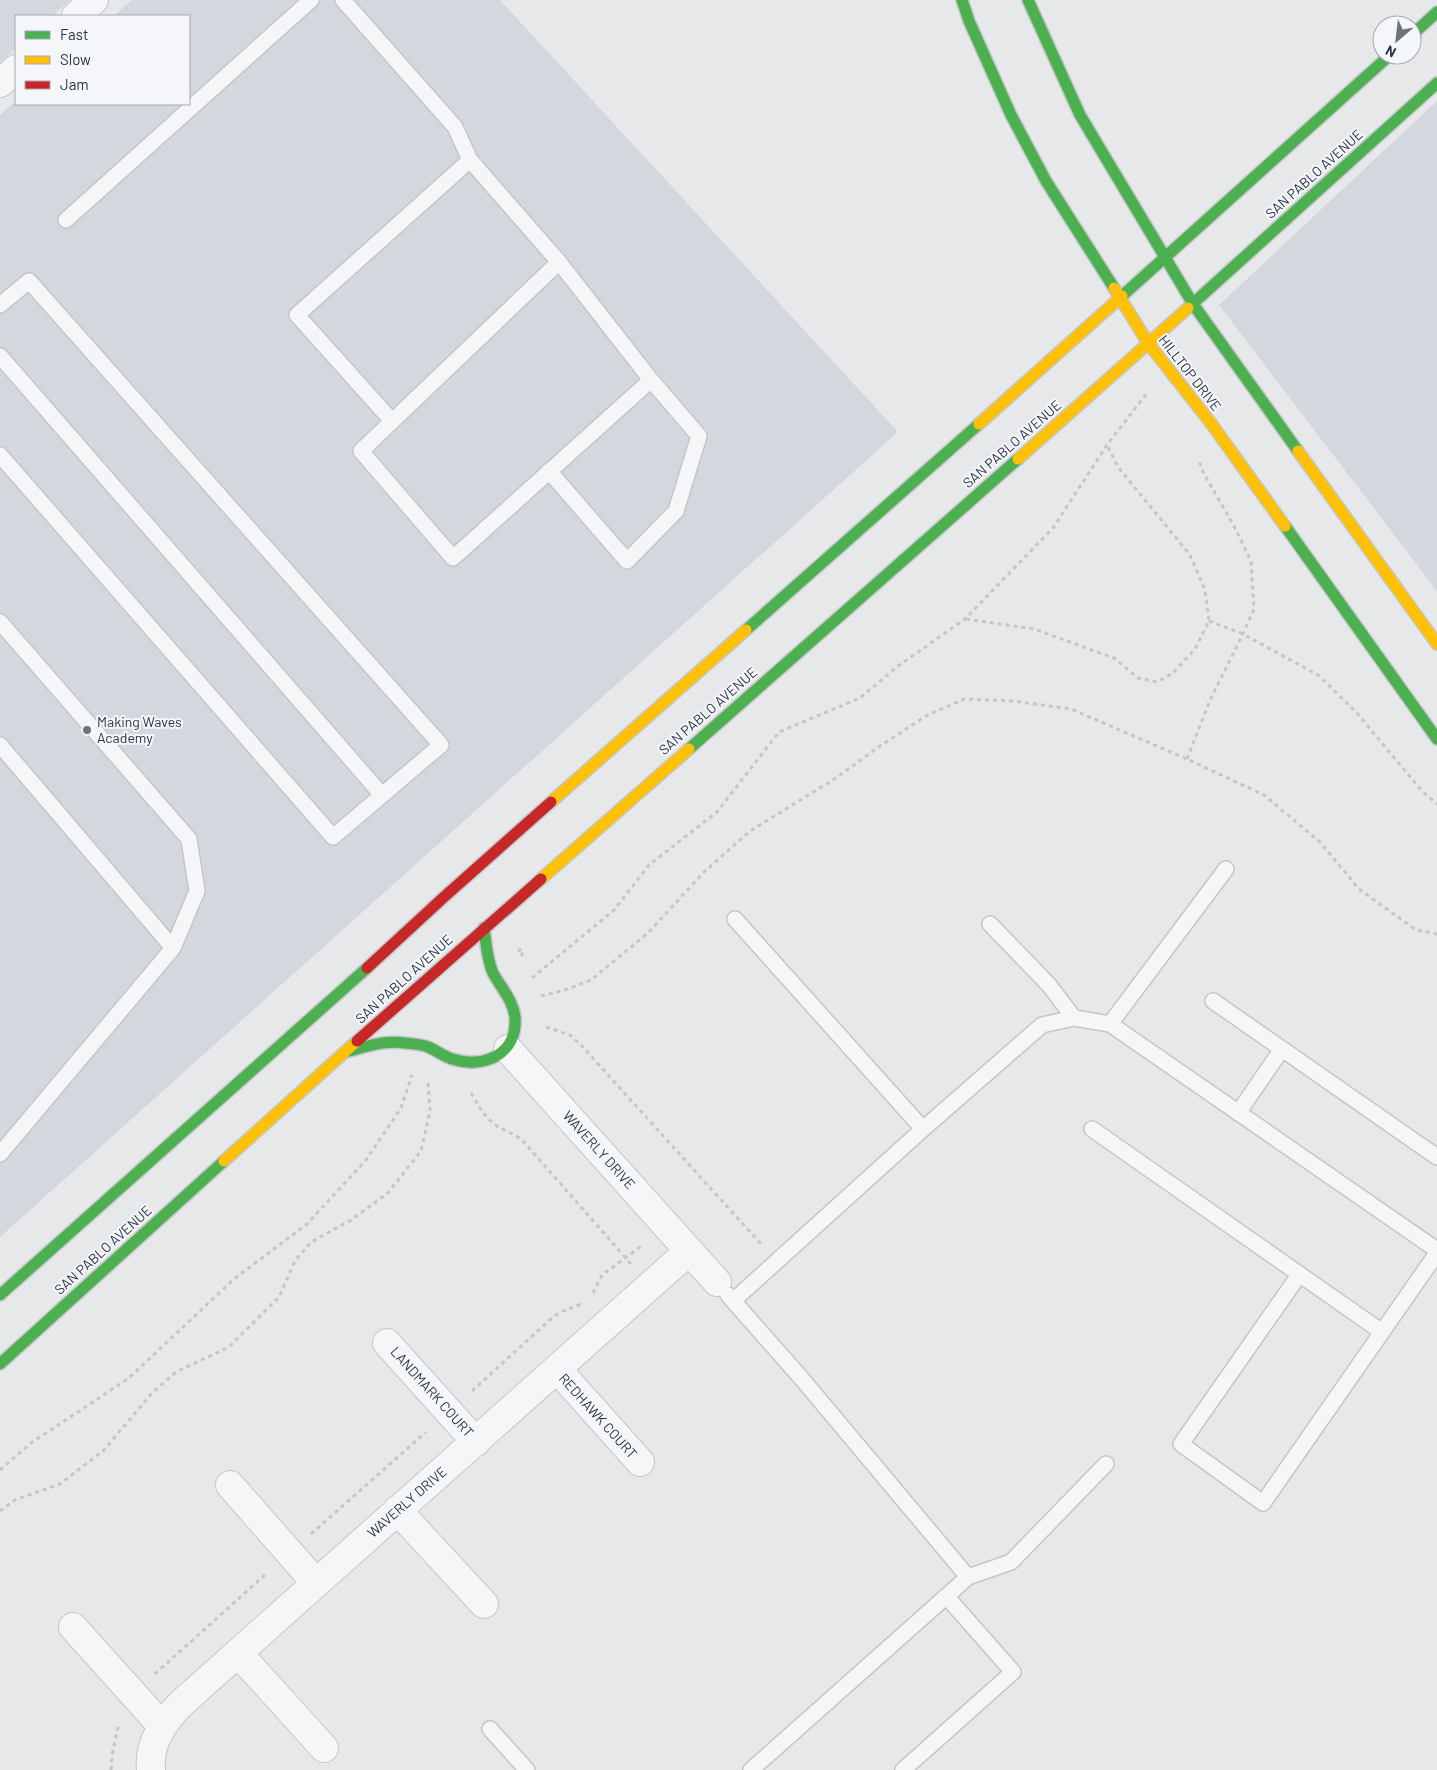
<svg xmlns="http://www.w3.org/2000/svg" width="1437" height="1770" viewBox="0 0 1437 1770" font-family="Barlow,sans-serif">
	<rect width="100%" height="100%" fill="#e6e8ea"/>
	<path fill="#d4d7dd" d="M0,0H70L52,16H16V48L0,62Z
		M132,0H500L898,432L0,1237V115L16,101V104H189V16H114Z
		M1437,101V591L1219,305Z"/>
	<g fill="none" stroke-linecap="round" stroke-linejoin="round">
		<defs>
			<path id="lane" d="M343,0L455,127L470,160L559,262L651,380L453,558L361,451L559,262
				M66,220L311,0
				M0,305L29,281L441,745L333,837L0,455
				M0,356L382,795
				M392,421L297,315L470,160
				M549,471L627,561L676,511L699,436L651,380
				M0,622L189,839L197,891L173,948L0,1154
				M0,745L173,948
				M735,919L923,1129
				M990,924L1049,985L1074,1018
				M1213,1001L1437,1157
				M1110,1024L1226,869
				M1238,1113L1282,1049
				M1092,1129L1382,1332
				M1299,1275L1181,1444L1263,1503L1437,1253
				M728,1295L802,1379L968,1577
				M734,1300L923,1129L1042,1025L1074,1018L1110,1024L1437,1250
				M490,1729L527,1770
				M751,1770L968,1577L1011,1562L1106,1464
				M903,1770L1013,1672L946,1596"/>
			<path id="street" d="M76,16L94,0
				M0,83L16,69
				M508,1049L717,1282
				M387,1343L476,1442
				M557,1369L640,1462
				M230,1485L316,1583
				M397,1510L484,1604
				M73,1627L162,1726
				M238,1653L324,1748
				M151,1770C148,1742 165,1719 184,1701L689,1251"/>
			<path id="fast" d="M962,0L969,21L1011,115L1046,181L1114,288
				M1028,0L1080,115L1193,304L1298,451
				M1412,35L1437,12
				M1122,296L1390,55
				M1188,308L1437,83
				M1285,526L1437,739
				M746,630L979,424
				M689,749L1018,459
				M349,1051C368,1046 385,1040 405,1043C413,1044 421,1044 428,1047C436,1050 443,1056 452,1059C483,1069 518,1055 515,1017C513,1000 501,988 493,973C487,960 486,943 484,928
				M0,1295L367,968
				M0,1364L224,1161"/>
			<path id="slow" d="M1114,288L1148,343L1210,422L1285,526
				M979,424L1122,296
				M1298,451L1437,644
				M1018,459L1188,308
				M551,802L746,630
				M541,879L689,749
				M224,1161L357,1041"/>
			<path id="jam" d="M367,968L444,897L551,802
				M357,1041L541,879"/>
		</defs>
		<use href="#lane" stroke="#c4c6c8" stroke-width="18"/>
		<use href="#street" stroke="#c4c6c8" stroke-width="30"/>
		<use href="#fast" stroke="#c4c6c8" stroke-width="14"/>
		<use href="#slow" stroke="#c4c6c8" stroke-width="14"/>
		<use href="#jam" stroke="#c4c6c8" stroke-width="14"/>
		<path stroke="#c5c6ca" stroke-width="3" stroke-dasharray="4 4" stroke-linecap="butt" d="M966,619L1034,629L1114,658L1138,678L1157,682L1173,673L1195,649L1209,621L1205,590L1190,555L1118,467L1107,445
			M1209,621L1243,634L1318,675L1356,712L1422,791L1437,804
			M1187,759L1210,700L1243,634L1254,609L1251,561L1234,526L1204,474L1199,461
			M518,951L522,949V959
			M532,978L614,910L649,865L717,812L779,732L860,698L898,666L965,619L1053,528L1107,445L1147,393L1148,394
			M541,996L565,990L591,980L648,933L704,872L750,831L836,778L880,746L926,716L964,699L1013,701L1071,709L1187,759L1264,795L1320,842L1359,889L1416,930L1437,934
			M546,1027L570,1035L581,1045L761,1244
			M471,1093C479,1106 484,1117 497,1126C505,1131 514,1134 522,1140L631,1264
			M593,1293L602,1275L643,1245
			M472,1391L553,1317L561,1312L581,1304
			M0,1470L31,1443L129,1378L234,1279L307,1224L366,1160L401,1108L412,1075
			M0,1511L15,1500L60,1484L104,1450L152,1393L176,1372L229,1347L279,1297L295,1261L311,1242L351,1220L388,1193L421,1151L430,1111L428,1081
			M311,1534L426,1432
			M155,1674L267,1573
			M111,1770L112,1755L119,1723"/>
		<use href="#lane" stroke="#f5f6f7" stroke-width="15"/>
		<use href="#street" stroke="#f5f6f7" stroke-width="28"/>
		<use href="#fast" stroke="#4caf50" stroke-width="11"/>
		<use href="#slow" stroke="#ffc107" stroke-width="11"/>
		<use href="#jam" stroke="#c62828" stroke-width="11"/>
	</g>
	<circle fill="#6c737f" stroke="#f4f6f9" stroke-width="2" cx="87" cy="730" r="5"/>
	<g text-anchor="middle" stroke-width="4" stroke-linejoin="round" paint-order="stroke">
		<g font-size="14" fill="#2b3445" stroke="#f4f6f9">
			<text transform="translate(1314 174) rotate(-42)" y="5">SAN PABLO AVENUE</text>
			<text transform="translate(1190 373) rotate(52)" y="5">HILLTOP DRIVE</text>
			<text transform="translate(1012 444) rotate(-41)" y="5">SAN PABLO AVENUE</text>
			<text transform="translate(708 711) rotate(-41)" y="5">SAN PABLO AVENUE</text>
			<text transform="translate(404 979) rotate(-42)" y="5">SAN PABLO AVENUE</text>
			<text transform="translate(599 1150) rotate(48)" y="5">WAVERLY DRIVE</text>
			<text transform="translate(103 1250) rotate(-42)" y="5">SAN PABLO AVENUE</text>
			<text transform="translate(432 1392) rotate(48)" y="5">LANDMARK COURT</text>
			<text transform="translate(598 1416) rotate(48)" y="5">REDHAWK COURT</text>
			<text transform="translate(407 1502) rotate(-41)" y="5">WAVERLY DRIVE</text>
		</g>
		<g font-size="14" fill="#2b3445" stroke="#f4f6f9" text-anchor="start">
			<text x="97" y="727">Making Waves<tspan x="97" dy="16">Academy</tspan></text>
		</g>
	</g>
	<rect x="15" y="15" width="175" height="90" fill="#f4f6f9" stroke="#a4a8b1"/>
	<rect x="25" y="31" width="25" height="8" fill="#4caf50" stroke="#a4a8b1"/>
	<text x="60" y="40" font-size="15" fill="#2b3445">Fast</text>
	<rect x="25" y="56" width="25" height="8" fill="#ffc107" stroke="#a4a8b1"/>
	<text x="60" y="65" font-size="15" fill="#2b3445">Slow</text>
	<rect x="25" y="81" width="25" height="8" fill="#c62828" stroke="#a4a8b1"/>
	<text x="60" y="90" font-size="15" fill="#2b3445">Jam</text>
	<g transform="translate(1397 40) rotate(208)"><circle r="24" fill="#f4f6f9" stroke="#a4a8b1"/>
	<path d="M0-4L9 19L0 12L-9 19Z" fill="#6c737f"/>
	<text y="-8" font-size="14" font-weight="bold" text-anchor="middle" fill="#2b3445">N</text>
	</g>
</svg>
